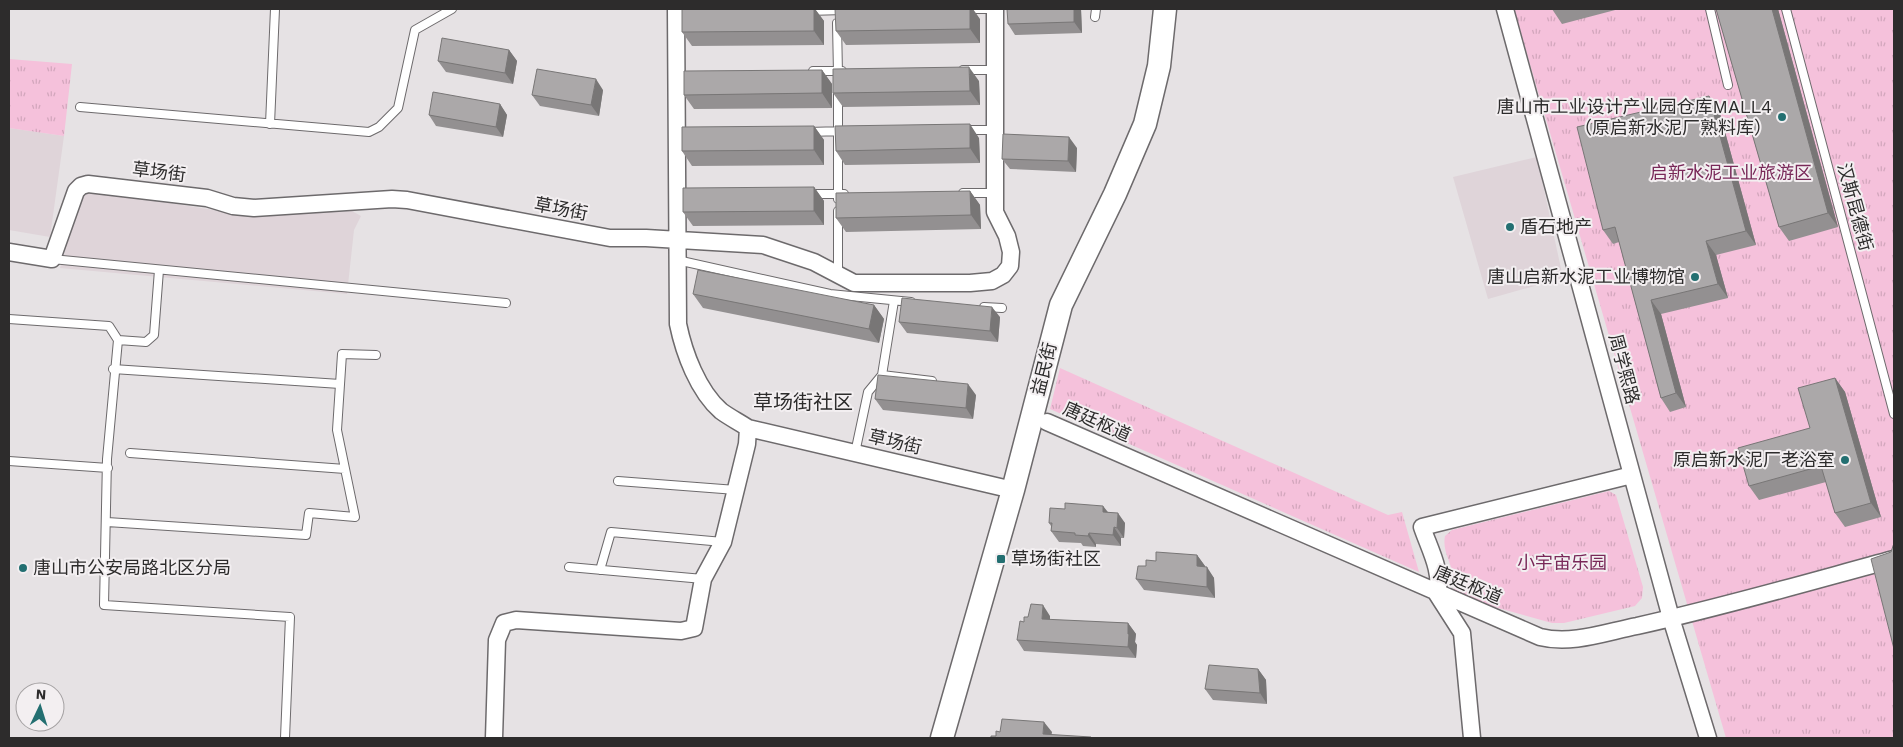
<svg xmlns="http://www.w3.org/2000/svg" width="1903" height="747" viewBox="0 0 1903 747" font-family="'Work Sans','Noto Sans SC',sans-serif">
	<defs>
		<pattern id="grass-tufts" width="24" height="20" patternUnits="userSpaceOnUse" patternTransform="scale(1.25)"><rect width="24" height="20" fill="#f5c1db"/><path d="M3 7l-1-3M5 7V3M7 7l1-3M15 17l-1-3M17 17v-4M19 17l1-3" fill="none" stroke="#d2a6bc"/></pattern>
	</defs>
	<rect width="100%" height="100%" fill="#e6e2e4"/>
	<path fill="#dfd4d9" d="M9,128L64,136L50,237L9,230Z
		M1537,157L1563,278L1488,299L1453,177Z
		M93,191L233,213L268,214L352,211L361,216L354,230L347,294L60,268L82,196Z"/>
	<path fill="url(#grass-tufts)" d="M1514,9H1894V738H1726Z
		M9,59L72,64L64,136L9,128Z
		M1060,368L1388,515L1402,512L1419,572L1050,409Z
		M1609,491L1616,495L1643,587L1642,598L1635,606L1564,623H1552L1456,596C1453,589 1454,584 1453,576C1451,561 1442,551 1445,536L1452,530Z"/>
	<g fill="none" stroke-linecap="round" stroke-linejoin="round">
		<defs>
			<path id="lane" d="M963,9H995
				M1710,9L1728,85
				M1786,9L1894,414
				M808,11L844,10
				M1095,17L1096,9
				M837,23L838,74
				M963,70H995
				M813,71H842
				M80,107L369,132L379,127L398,108L415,30L452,9
				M270,124L275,9
				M966,130H994
				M808,132L844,131
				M963,193H994
				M811,194H844
				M838,199V91
				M838,211V274
				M52,259L506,303
				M677,260L830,294L911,302
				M159,270L154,335L146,342L118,340L107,459L104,605L290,617L285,738
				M984,307L1002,308
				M9,319L109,326L118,340
				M113,369L340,384
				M882,375L932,381
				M130,453L345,469
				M855,453L868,392L882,375L894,301
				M9,461L108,468
				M618,481L736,490
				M107,522L306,535L309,513L355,517L337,430L342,354L376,355
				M569,567L703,579
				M600,570L611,532L723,542"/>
			<path id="street" d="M676,9L678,324C684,353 698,391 721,411C729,417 739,422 748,428L1013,490
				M1505,9L1671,618L1708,738
				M9,252L52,259L76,191L81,186L88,184L207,198L233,206L254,208L392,199L407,200L610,238H646L763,245L814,262L854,283H970L992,281L1003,275L1010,266L1011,252L1007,236L995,212V9
				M1047,422L1540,637C1572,645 1606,632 1637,626C1723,607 1809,582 1894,559
				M494,738L497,640L504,623L516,620L681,631L694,628L703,579L723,542L747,444L748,428
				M1472,738L1462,633L1437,594C1443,572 1429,548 1422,527L1632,475"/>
			<path id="secondary" d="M942,738L1013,490L1061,305L1115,194L1145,124L1159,66L1165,9"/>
		</defs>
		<use href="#lane" stroke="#6d6a6c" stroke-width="10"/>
		<use href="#street" stroke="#6d6a6c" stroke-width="19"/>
		<use href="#secondary" stroke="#6d6a6c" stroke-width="25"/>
		<use href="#lane" stroke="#fff" stroke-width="8"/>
		<use href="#street" stroke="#fff" stroke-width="16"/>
		<use href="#secondary" stroke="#fff" stroke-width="22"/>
	</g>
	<path fill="#939091" d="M682,9H815L824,21V45L692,46L682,32Z
		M1081,9L1082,33L1015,35L1008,24Z
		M1552,9H1619L1562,24Z
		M1716,9H1778L1838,227L1789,241L1779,227Z
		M980,19V43L846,45L836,31Z
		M509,50L517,61L513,84L446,72L438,61Z
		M822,70L832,84V108L694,109L684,95Z
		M979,81L980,105L843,107L833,93Z
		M603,90L599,116L540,106L532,95Z
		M1709,96L1719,110L1756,245L1716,255L1728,298L1661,314L1686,407L1670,412L1661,398L1619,242L1613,244L1603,230Z
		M500,104L507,115L503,137L436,126L429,115Z
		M814,126L824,140V165L692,166L682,151Z
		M979,138L980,163L845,165L836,151Z
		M1077,148L1076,172L1010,169L1002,159Z
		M814,187L824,201V225L693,226L683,212Z
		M970,191L980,205L981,229L846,232L836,218Z
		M693,294L874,305L884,319L879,343L703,308Z
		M1000,317L998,342L907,333L899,322Z
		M1835,378L1845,392L1881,517L1845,527L1835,513L1826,482L1759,500L1749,486L1810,428Z
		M976,395L973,419L883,410L875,399Z
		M1103,506L1108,512L1125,523L1124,538H1121V546L1096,544V547L1083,546L1081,543L1059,542L1051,531V526L1049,523L1065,509Z
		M1197,555L1205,566V567L1214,578L1215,598L1144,590L1136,579L1146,566L1156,561Z
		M1050,616V620L1128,623L1136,634L1135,642L1137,645L1136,658L1024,651L1017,640L1024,622L1028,617Z
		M1258,669L1266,680L1267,704L1213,700L1205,689Z"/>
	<path fill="#787676" d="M814,9H815L824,21V45L814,31Z
		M970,9H973L980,19V43L970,29Z
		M1074,9H1081L1082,33L1074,22Z
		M1772,9H1778L1838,227L1828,213Z
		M509,50L517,61L513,84L505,73Z
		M969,67L979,81L980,105L970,91Z
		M822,70L832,84V108L822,93Z
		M596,79L603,90L599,116L591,105Z
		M1709,96L1719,110L1756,245L1746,231Z
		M500,104L507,115L503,137L496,127Z
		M970,124L979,138L980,163L970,148Z
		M814,126L824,140V165L814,150Z
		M1069,137L1077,148L1076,172L1068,161Z
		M814,187L824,201V225L814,211Z
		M970,191L980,205L981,229L971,215Z
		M1706,241L1716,255L1728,298L1718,284Z
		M1651,300L1661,314L1686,407L1676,393Z
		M874,305L884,319L879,343L869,329Z
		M992,307L1000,317L998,342L990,331Z
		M1835,378L1845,392L1881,517L1871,503Z
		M968,384L976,395L973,419L966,408Z
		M1103,506L1111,517L1103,512Z
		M1118,513L1125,523L1124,538L1117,528Z
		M1114,527L1121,538V546L1113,535Z
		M1089,533L1096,544V547L1088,536Z
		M1197,555L1205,566L1204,577L1197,566Z
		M1207,567L1214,578L1215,598L1207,587Z
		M1043,605L1050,616V630L1042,619Z
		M1128,623L1136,634L1135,642L1137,645L1136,658L1128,647Z
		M1258,669L1266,680L1267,704L1260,693Z
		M1044,722L1052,732L1051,738L1043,734Z"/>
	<path fill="#aba8a9" stroke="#787676" d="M682,9H814V31L682,32Z
		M835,9H970V29L836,31Z
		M1007,9H1074V22L1008,24Z
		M1716,9H1772L1828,213L1779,227Z
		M442,38L509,50L505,73L438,61Z
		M969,67L970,91L833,93V69Z
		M537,69L596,79L591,105L532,95Z
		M822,70V93L684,95V71Z
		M433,92L500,104L496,127L429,115Z
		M1709,96L1746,231L1706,241L1718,284L1651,300L1676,393L1661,398L1615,227L1603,230L1577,127Z
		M970,124V148L836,151L835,126Z
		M814,126V150L682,151V127Z
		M1003,134L1069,137L1068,161L1002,159Z
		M814,187V211L683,212V188Z
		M970,191L971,215L836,218V193Z
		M698,270L874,305L869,329L693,294Z
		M902,298L992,307L990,331L899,322Z
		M878,375L968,384L966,408L875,399Z
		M1835,378L1871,503L1835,513L1821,466L1749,486L1738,448L1810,428L1798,388Z
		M1065,503L1103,506V512L1118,513L1117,528L1114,527L1113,535L1089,533L1088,536L1075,535V533L1051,531L1052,523H1049L1050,508L1065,509Z
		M1894,543V649L1871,559L1891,552Z
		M1156,552L1197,555V566L1207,567V587L1136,579L1138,566H1146V560L1156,561Z
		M1031,604L1043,605L1042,619L1128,623V634H1129L1128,647L1017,640L1020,621L1024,622V617H1028Z
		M1209,665L1258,669L1260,693L1205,689Z
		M1002,719L1044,722L1043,734L1091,737V738H991V736H996V731L1000,732Z"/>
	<g fill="#236f71" stroke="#f3eff1" stroke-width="2">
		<circle cx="1782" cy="117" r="5"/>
		<circle cx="1510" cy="227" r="5"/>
		<circle cx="1695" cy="277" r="5"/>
		<circle cx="1845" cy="460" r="5"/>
		<rect x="996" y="554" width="10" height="10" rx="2.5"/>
		<circle cx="23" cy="568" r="5"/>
	</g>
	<g text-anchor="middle" stroke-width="4" stroke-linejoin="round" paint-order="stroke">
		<g font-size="18" fill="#2d2c2c" stroke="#f3eff1" text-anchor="end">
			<text x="1772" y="113">唐山市工业设计产业园仓库MALL4<tspan x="1772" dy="21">（原启新水泥厂熟料库）</tspan></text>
			<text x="1520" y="233" text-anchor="start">盾石地产</text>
			<text x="1685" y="283">唐山启新水泥工业博物馆</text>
			<text x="1835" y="466">原启新水泥厂老浴室</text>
			<text x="1011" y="565" text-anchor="start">草场街社区</text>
			<text x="33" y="574" text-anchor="start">唐山市公安局路北区分局</text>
		</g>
		<g font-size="18" fill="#2d2c2c" stroke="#f3eff1">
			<text transform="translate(159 172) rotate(7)" y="6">草场街</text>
			<text transform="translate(1855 207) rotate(75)" y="6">汉斯昆德街</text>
			<text transform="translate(561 209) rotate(11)" y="6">草场街</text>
			<text transform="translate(1044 369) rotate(-76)" y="6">益民街</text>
			<text transform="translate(1624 369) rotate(75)" y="6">周学熙路</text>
			<text transform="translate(1097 422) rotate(24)" y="6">唐廷枢道</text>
			<text transform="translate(895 442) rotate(13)" y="6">草场街</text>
			<text transform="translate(1468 585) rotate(23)" y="6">唐廷枢道</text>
		</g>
		<g font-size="18" fill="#792959" stroke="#f3eff1">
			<text x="1731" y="179">启新水泥工业旅游区</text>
			<text x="1562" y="569">小宇宙乐园</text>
		</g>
		<g font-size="20" fill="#2d2c2c" stroke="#f3eff1">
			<text x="803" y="409">草场街社区</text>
		</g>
	</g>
	<rect width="1903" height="747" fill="none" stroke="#2d2c2c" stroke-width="20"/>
	<g transform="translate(40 707) rotate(4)"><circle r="24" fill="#f3eff1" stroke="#a4a1a2"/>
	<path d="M0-4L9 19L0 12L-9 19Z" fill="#236f71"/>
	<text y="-8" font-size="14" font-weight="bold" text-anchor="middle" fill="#2d2c2c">N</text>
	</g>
</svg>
